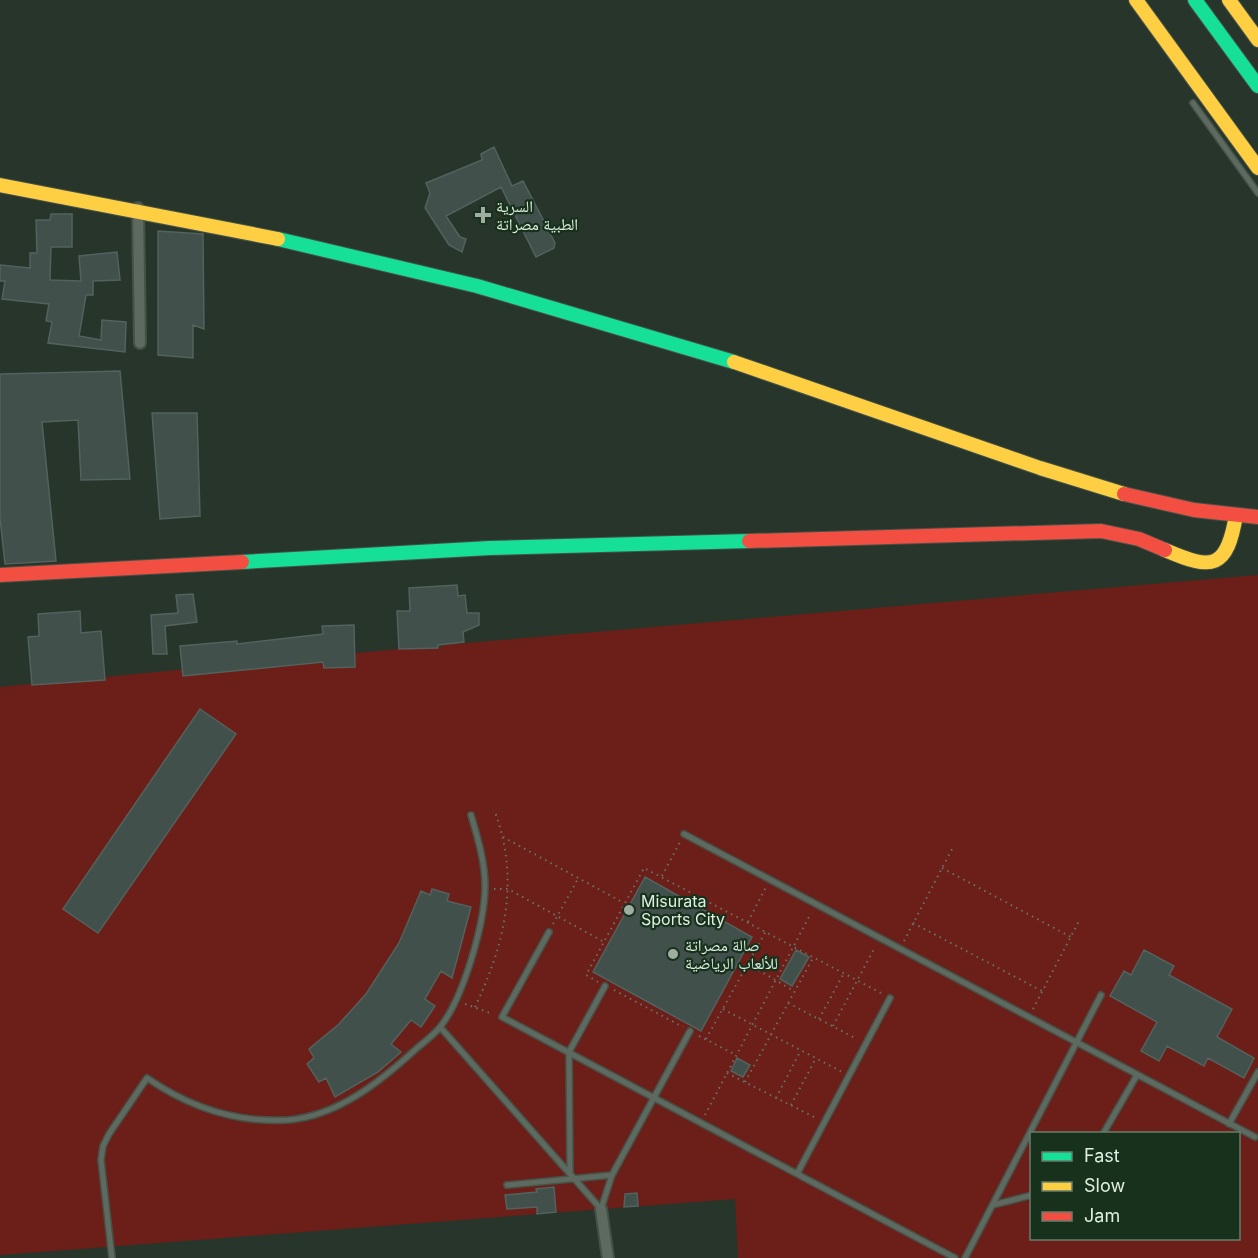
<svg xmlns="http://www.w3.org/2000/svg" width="1258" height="1258" viewBox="0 0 1258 1258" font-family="Inter,'Noto Naskh Arabic',sans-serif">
	<rect width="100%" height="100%" fill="#27352a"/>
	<path fill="#6c1f18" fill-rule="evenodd" d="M1258,575V1258H738L735,1199L0,1255V687L399,649L438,648L444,645ZM1032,1134H1238V1238H1032Z"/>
	<path fill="#41504b" stroke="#52625e" stroke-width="1.5" d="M494,147L512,186L523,181L546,225L555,243L554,248L536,257L501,187L446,216L460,237L466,239L462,252L449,245L425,208L430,193L426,183L482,160L481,154Z
		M51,214H72V247H51L50,280L81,281L79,256L117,252L120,280L93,281V295H86L79,336L101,340L102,320L126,322L125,352L48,343L52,322L46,321L49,304L2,299L5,281H0V265L30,268V253H37L36,220H50Z
		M158,231L203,234L204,329L193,325V358L158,355Z
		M120,371L130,479L81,480L78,420L42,422L56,561L5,564L0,518V374Z
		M152,413H197L200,516L160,519Z
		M457,585L458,596L465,595L467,613H479V625L463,632L464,642L438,645V648L399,649L397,611H410L409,588Z
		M193,594L197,622L165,626L167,654H153L151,615L178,613L176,595Z
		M80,611L81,633L101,631L105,680L32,685L28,637L39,636L38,614Z
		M354,625L355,667L324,668L323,662L183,676L180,646L237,641V644L323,634L322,626Z
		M200,709L236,734L98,933L63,909Z
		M645,877L752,937L701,1031L593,972Z
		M432,889L449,894L447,901L471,907L452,978L441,971L425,999L435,1006L421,1027L411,1020L391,1044L401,1052L378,1072L335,1097L326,1078L319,1082L307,1064L314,1058L309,1049L339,1024L366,994L399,943L421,891L430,895Z
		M796,950L809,957L792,986L780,979Z
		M1144,950L1174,966L1169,975L1232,1009L1217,1037L1254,1058L1244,1078L1208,1058L1204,1066L1167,1046L1159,1061L1141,1051L1157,1022L1110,996L1124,971L1131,975Z
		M737,1058L750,1065L743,1077L731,1071Z
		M554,1187L556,1212L537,1214V1207L507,1209L505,1195L537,1192L536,1189Z
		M637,1193L638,1206L624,1207L625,1194Z"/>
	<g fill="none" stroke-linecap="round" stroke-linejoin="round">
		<defs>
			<path id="lane" d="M1193,103L1258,193
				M684,834L1255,1137
				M549,932L502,1017L955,1258
				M440,1027L601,1209
				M1229,1124L1258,1072
				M1103,1134L1137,1075
				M570,1173L569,1052L605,986
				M797,1174L890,998
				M507,1185L612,1175
				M993,1205L1032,1195
				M601,1209L612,1175L690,1031
				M112,1258L101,1160L103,1146L109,1134L147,1078C189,1107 236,1123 288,1120C338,1116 381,1081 416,1049C424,1042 434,1035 440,1027C463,999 485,923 485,886C485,862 478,839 471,815
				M965,1258L1101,995"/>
			<path id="street" d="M138,208L140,343
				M601,1209L608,1258"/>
			<path id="fast" d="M1195,0L1258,86
				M278,239L477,286L734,362
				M242,562L490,548L749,541"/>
			<path id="slow" d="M1136,0L1258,168
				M1229,0L1258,40
				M0,185L278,239
				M734,362L1040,468L1124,494
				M1165,550C1213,571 1227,569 1236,515"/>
			<path id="jam" d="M1124,494L1194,510L1258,517
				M749,541L1101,531L1139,539L1165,550
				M0,575L242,562"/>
		</defs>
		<use href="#lane" stroke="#455248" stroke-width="8"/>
		<use href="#street" stroke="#455248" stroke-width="14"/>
		<use href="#fast" stroke="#455248" stroke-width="16"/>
		<use href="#slow" stroke="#455248" stroke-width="16"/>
		<use href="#jam" stroke="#455248" stroke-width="16"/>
		<path stroke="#68726b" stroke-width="2" stroke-dasharray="1.5 4.5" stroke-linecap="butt" d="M503,837L624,903
			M942,868L1071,937
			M662,876L680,842
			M494,889H508L604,942
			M748,922L766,887
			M913,923L1042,991
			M553,924L579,877
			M904,941L952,849
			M748,964L794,991
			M598,982L586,975L644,868L881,993
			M614,990L683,1027
			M788,1003L857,1039
			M465,1004L493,1014
			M475,1007C505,944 520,880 495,812
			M723,1009L842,1072
			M1033,1009L1080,919
			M819,1019L844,973
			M833,1026L875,947
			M699,1036L736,1055
			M706,1039L766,931
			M727,1073L818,1119
			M745,1082L814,956
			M776,1098L801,1050
			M791,1105L816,1058
			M705,1115L811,913"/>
		<use href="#lane" stroke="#5e6960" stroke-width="5"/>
		<use href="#street" stroke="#5e6960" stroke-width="10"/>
		<use href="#fast" stroke="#16e098" stroke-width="14"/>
		<use href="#slow" stroke="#ffcf43" stroke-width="14"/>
		<use href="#jam" stroke="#f24e42" stroke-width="14"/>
	</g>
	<g fill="#9faea1" stroke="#17311c" stroke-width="2">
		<path d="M480 206h6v6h6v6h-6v6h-6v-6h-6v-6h6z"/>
		<circle cx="629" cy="910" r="6"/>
		<circle cx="673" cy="954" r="6"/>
	</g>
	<g text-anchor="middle" stroke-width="4.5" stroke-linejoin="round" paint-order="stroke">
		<g font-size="16" fill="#dfefe1" stroke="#17311c" text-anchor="start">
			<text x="496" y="212">السرية<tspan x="496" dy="18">الطبية مصراتة</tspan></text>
			<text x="641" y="907">Misurata<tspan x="641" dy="18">Sports City</tspan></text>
			<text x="685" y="951">صالة مصراتة<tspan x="685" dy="18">للألعاب الرياضية</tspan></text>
		</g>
	</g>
	<rect x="1030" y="1132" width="210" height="108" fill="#17311c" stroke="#677d6b" stroke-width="1.5"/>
	<rect x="1042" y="1152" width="30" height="9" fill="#16e098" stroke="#677d6b" stroke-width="1.5"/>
	<text x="1084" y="1162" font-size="18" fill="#dfefe1">Fast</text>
	<rect x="1042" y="1182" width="30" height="9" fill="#ffcf43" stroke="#677d6b" stroke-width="1.5"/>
	<text x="1084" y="1192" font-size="18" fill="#dfefe1">Slow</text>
	<rect x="1042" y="1212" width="30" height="9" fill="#f24e42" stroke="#677d6b" stroke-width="1.5"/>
	<text x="1084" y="1222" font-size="18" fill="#dfefe1">Jam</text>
</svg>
